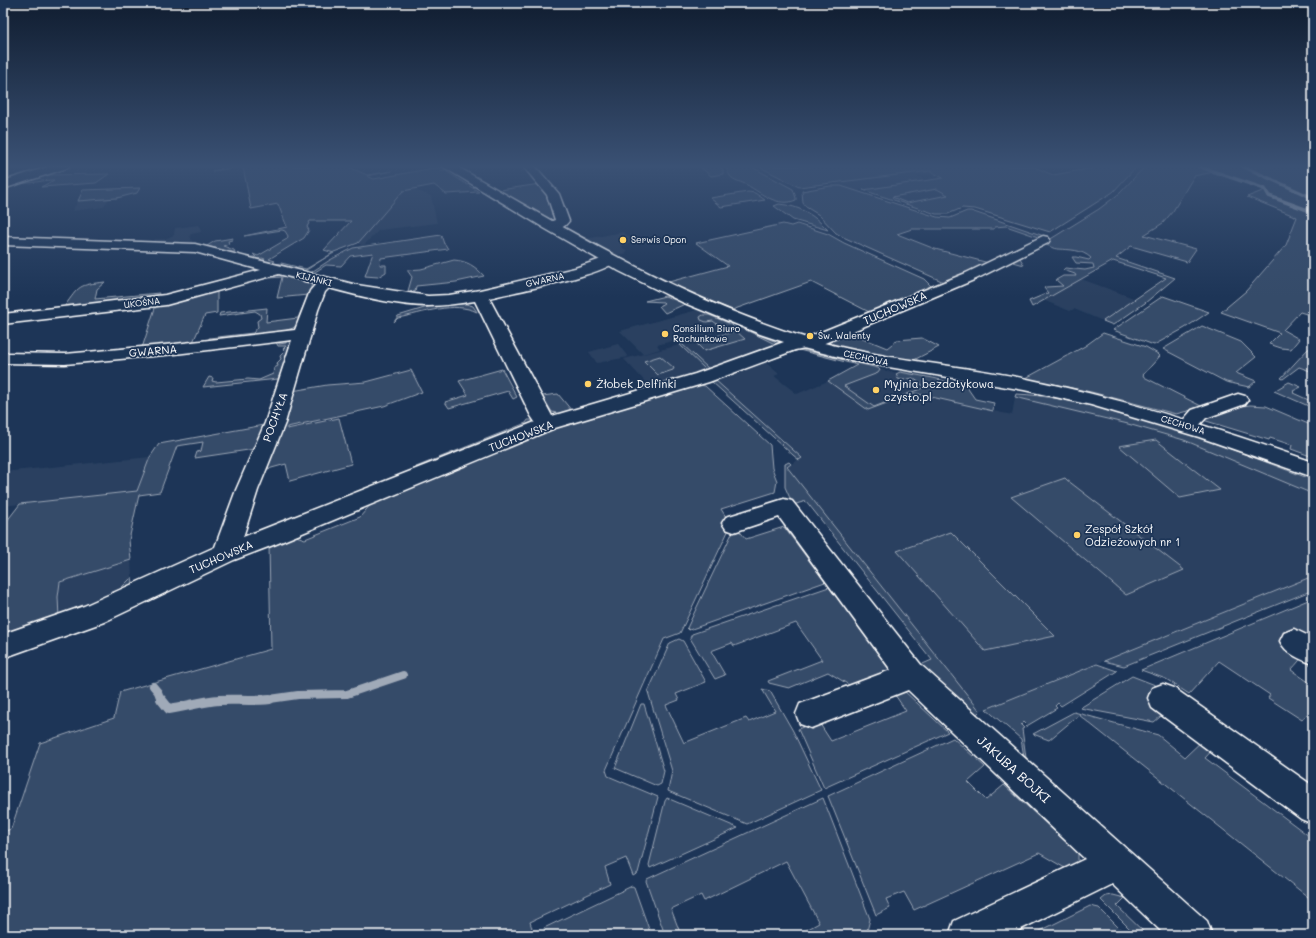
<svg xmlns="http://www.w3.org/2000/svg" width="1316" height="938" viewBox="0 0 1316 938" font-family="Mali,sans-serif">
	<rect width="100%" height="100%" fill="#1d3557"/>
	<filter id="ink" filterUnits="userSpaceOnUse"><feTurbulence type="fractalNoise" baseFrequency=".025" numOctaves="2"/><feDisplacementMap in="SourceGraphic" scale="8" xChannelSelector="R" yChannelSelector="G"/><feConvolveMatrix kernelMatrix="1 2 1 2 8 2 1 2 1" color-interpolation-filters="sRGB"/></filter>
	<g filter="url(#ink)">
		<path fill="#2a4161" d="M930,171L934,173L917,175L926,181L855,191L841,186H830L837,185L833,182Z
			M412,189L431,196L437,223L379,230L363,246L358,243L403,191Z
			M937,189L949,195L907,203L891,197Z
			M109,199L103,207L72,211L78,201Z
			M199,225L201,232L191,234L190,235L192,242L186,243L151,242L155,239H165L174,235L175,228Z
			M623,232L635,242L621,246L628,253L617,255H612L585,239Z
			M1081,279L1136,299L1103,321L1074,309L1070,311L1043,300Z
			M697,310L709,315H703L709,322L713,321L725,330L698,338L695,335L657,345L660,349L643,354L620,331Z
			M739,327L777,345L709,369L682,344Z
			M618,344L628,357L597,363L589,352Z
			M680,345L706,370L651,388L624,359Z
			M765,362L779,374L774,376L797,394L828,381L857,365L912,376L928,387L915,393L993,411L1012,415L1015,397L1128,424L1184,440L1313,494V576L980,711L786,467L801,458L714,379Z
			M150,457L137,491L3,506V472Z
			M131,560L132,577L112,597L59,619L58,597L60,582Z"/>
		<path fill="#364b69" stroke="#9aa5b4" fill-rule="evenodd" d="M223,166H347L367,175L392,171L367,176L374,179L439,167L441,168L438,169L440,171L444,170L479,192L446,194L434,185L403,191L358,243L334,252L308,269L302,271L277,264L281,263L306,269L334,253L324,250L351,221H310L307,227L309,230L304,238L269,259L275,261L271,263L262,261L265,259L262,258L258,259L248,257H256L253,254L258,256L287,239L288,236L285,231L282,230L244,236L287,227L278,204L251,209L243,167L212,171L222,169L220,168Z
			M699,166H719L723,170V174L711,176Z
			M724,166H750L793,189L796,198V200C778,208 761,193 747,185C742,182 734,181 730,176C728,173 728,169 724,166Z
			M758,166H1032L1053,175L1105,166H1137L1113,192L1050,232L975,209L962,208L948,214H936L863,190L943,178L930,171L799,187ZM937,189L948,195L907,203L892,197Z
			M1145,166H1313V316L1300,312L1283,330L1299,339L1291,349L1281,348L1269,344L1280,333L1221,312L1246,291L1286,245L1297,217L1247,197L1265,190L1214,172L1194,176L1173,211L1163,223L1144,235L1196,249L1187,262L1131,246L1116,258L1175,278L1145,303L1113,325L1103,321L1166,278L1113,261L1032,307L1029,301L1048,293L1044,288L1046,287L1063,286L1056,280L1063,276H1076L1075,274L1063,270L1065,268L1085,270L1094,268L1093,264L1076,263L1072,257H1076L1089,260L1091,258C1081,249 1070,250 1058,249C1053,249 1050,246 1046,245L1020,258L1024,265L1010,261L1049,240L1099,209L1120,193Z
			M109,174L96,183L41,187L54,180C42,180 32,184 20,183L45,175Z
			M540,184L550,194L552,215L557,219L554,221L490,186L500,190Z
			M830,186H841L937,217L950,218L967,211H971L1044,236L1041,238L1006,226L995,227L994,229H912L897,234L935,249L989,263L946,283L843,237L836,233L819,215L806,207L803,203L802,191Z
			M140,188L137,193L117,198L78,201L83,190Z
			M748,192L755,193L765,200L721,207L710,198Z
			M779,204C800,206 814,215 828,230L793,220L774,206Z
			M783,224L791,226L797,224L828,234L844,243L924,279L932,287V288L873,314L811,282L732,310L665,283L728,266L696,243Z
			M441,235L444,244H445L448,249L381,258L380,265H386V272L378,277L365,276L373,253L350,256L341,266L326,265L312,274L310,273L330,260L353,248Z
			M233,238L232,240L228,241L229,244L223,246L234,250L235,252H233L207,246L215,241Z
			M454,260C467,261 475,266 484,276L456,282L416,286L415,292L408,291L412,277L407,270L421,269Z
			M276,274L312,284L297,325L293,328L284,331L209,342V338L253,333L258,327L257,321L261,318L260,314L255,311L219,316L220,313L267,308L266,322L298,318L308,295L277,298L282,277L256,279Z
			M105,282L97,289L95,299L159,293L156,300L64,307C80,285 78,285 105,282Z
			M217,289V313L205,315L193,342L188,345L139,349L143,345L156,305Z
			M665,296L685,304L665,313L659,306L664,303L663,302L645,301Z
			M1163,296L1209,312L1185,328L1154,345L1113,330Z
			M466,304L473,306L477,312C454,301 423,313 398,318L394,322L398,316L431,306Z
			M703,315H709L733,325L732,326L736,328L738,327L782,344L779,347L704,373L700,372L706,370L680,345L682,344L709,369L777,347V345L740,327L726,331L713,321L706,322L701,320L700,317Z
			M1202,326L1241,342L1256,357L1236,373L1256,381L1249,387L1226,382L1163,349Z
			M736,331L745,339L704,351L695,342Z
			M848,332L887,348L897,340L922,338L939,347L912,361L984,371L881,357L821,343Z
			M1103,333L1146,347L1158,354L1160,356L1143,375L1144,377L1203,407L1176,414L1091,392L994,372L1026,378L1085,346Z
			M286,340H290L292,342L278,379L203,387L209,377L213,378L212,381L216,382L248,379L259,380L273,374L274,368L278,366L277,363L281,359L280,356L285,351L283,349L286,346H278L276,342L279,341V344L286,343Z
			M1313,348V372L1299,367L1283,379L1281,378L1308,349Z
			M798,349L878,368L880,370L878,373L844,386L874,407L925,387L913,378L903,380L898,379L896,374L900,372L933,378L966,386L975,399L994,403L993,411L914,393L868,410L828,381L857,365L799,350L741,370Z
			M660,356L674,368L673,370L658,375L644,361Z
			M502,369L517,397L513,399L508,391L449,408L445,402L468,395L459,381Z
			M411,370L422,392L384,406L287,427V429L339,418L351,464L290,481L286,464L268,469L269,467L264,468L292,391L327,385L366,382Z
			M713,378L714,379L802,458L799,460L793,455L712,382Z
			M1289,382L1301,387L1293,391L1294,392L1293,393L1313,402V408L1274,391Z
			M696,384L705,386L770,445L772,468L777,481L775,492L721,509L731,525L680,633L664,639L606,770L608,776L658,797L638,873L633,876L626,858L605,867L610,884L530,922L534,935H3V832L11,829L40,743L114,718L120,692L271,649L269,545L293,535L305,539L360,517L371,504L422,481L555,428Z
			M558,394L572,411L561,414L552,412L542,396Z
			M1016,394C1046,395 1076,402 1105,409C1176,427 1245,454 1313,480V494L1184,440L1128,424L1015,397Z
			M1250,405L1266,406L1313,426V457L1291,449L1292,445L1270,438L1269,440L1203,420L1204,418L1229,408Z
			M528,420H535V423L422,470L416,467L526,423Z
			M264,425L255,449L195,458L197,452L201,451L203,442L177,446L160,492L139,495L129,540L131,560L60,582L58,597L59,618L112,597L132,577L133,583L141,585L130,587C123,597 108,601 98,605C67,619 35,630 3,641V526L20,504L137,491L150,457L159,444Z
			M1156,440L1220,490L1180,498L1119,446Z
			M789,462L791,464L787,467L980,711L973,718L918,666L932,660L806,501L793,505L785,487V464Z
			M1065,478L1067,480L1184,570L1126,595L1011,497Z
			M784,527L825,582L689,630L687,628L734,529H738L746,539Z
			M951,532L1055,636L985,651L897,551Z
			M1313,576V590L1124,666L1104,661Z
			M829,587L889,669V672L854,688L828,672L789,688L769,683L768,681L822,660L796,623L734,646L732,643L711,651L725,675L715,679L690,638L692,634Z
			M1313,598C1313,632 1316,644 1291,670L1313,685V720L1306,715L1302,720L1268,698L1270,695L1219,661L1189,694L1166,679L1141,670Z
			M679,639L683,641L706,682L676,694L679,700L666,705L684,743L746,718L749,722L775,711L762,689L770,691L793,731L821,790L747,824L668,791L672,771L648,692L670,643Z
			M1097,664L1117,671L1061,706L1058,703L1055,706L1057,708L1025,727L1027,725L1024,722L1021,725L1024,728L1022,729L1027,765L1025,763L1021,739L986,709Z
			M1132,676L1163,688L1166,712L1154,722L1080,708Z
			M902,689L948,732L824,788L798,729L818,721L831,741L906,711L893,692Z
			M641,704H644L664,771L661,784L657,786L615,768Z
			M1074,712L1158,735L1185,757L1205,738L1216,746L1205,758L1313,839V901L1079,715L1049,740L1033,734Z
			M953,738L985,767L968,782L986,800L1004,785L1078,853V864L1070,871L1039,853L914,910L904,892L886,899L890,908L876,915L828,796Z
			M667,798L738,828L650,868L649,865L665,801Z
			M823,798L870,919L866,935H797L819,923L786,861L704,901L701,895L671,909L681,935H665L646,881L647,879Z
			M632,886L634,887L651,935H546L544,928Z
			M1113,895L1125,898L1117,906L1147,935H1136L1101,900L1106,896Z
			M1090,906L1099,908L1126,935H1032Z"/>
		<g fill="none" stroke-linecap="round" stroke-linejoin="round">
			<path stroke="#a0aab8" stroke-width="3.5" d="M1198,166L1265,189L1269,196L1313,212
				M1242,166L1313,198"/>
			<path stroke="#a0aab8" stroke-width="8" d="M153,686L158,692L161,700
				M263,700L298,695L347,694L403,675"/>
			<path stroke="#a0aab8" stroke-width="10" d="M161,699L169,709C186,707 202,701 219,700C236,699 253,701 270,699"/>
			<defs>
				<path id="street" d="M523,166H535L559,194L569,221C564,228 556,231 547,229L545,226L547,223L555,220L547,195Z
					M1043,236L1048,237L1050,240L1048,243L976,279L820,345L795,350L709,382L555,428L276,544L234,560L104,622L3,658V634L84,606L215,547L236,490L265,423L292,340L175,354L65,364L3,363V353L65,354L175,344L295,330L310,291L316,284L279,274L166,305L3,324V314L165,295L261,270L195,252L3,245V237L195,244L357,285L428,296L449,295L480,290L575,268L610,256L615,257L617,260C607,275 512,292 489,298L552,416L695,374L784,342L809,337L966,273ZM329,288C360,296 397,306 429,306C445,306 460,303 475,301L531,416L535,422L243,537L258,490L285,423L318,310L325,292Z
					M1238,394L1245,396L1248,400L1245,404L1206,418L1195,430L1188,432L1181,430L1178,426L1192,410Z
					M784,499L792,501L922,666L1207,921L1212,935H1165L1112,884L1009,935H949L954,921L1085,859L908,690L811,728L800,724L796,714L800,704L891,670L779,517L734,532L726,529L722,523L726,517Z
					M1294,629L1313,638V664C1300,659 1286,654 1280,641L1284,633Z
					M1163,684L1174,688L1313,786V824L1301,819L1152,708L1148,698L1152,688Z"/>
				<path id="secondary" d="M51,166H69L67,168L3,189V181Z
					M442,166H456C572,232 681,300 810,339C881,360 955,364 1027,379C1124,399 1219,429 1313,462V477L1199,437L1091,405L1024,390L859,362L799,347L760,334L682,302L619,271L544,228Z"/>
			</defs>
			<use href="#street" stroke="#fff" stroke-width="3"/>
			<use href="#secondary" stroke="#fff" stroke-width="3"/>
			<use href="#street" fill="#1d3557" fill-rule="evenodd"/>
			<use href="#secondary" fill="#1d3557" fill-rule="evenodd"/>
		</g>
	</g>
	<linearGradient id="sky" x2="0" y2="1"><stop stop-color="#101d30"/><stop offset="0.56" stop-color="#3a5174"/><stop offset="1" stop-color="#3a5174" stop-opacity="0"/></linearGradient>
	<rect width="1316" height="297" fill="url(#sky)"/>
	<g fill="#ffd166" stroke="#1d3557" stroke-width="1.5">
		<circle cx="623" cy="240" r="4"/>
		<circle cx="665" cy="334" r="4"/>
		<circle cx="810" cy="336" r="4"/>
		<circle cx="588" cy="384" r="4"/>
		<circle cx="876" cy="390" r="4"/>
		<circle cx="1077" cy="535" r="4"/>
	</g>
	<g text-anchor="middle" stroke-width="3.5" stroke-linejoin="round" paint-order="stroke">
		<g font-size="9" fill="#fff" stroke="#1d3557" text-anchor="start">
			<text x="631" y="243">Serwis Opon</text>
			<text x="673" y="332">Consilium Biuro<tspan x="673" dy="10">Rachunkowe</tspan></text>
			<text x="818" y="339">Św. Walenty</text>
		</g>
		<g font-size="9" fill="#fff" stroke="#1d3557">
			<text transform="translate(314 279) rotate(14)" y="3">KIJANKI</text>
			<text transform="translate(545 280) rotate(-13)" y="3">GWARNA</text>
			<text transform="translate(142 303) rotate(-7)" y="3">UKOŚNA</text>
			<text transform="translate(866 358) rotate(12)" y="3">CECHOWA</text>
			<text transform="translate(1183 425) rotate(17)" y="3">CECHOWA</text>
		</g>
		<g font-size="11" fill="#fff" stroke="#1d3557">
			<text transform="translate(895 308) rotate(-23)" y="4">TUCHOWSKA</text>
			<text transform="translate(153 351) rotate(-5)" y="4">GWARNA</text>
			<text transform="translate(275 417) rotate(-70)" y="4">POCHYŁA</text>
			<text transform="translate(521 436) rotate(-21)" y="4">TUCHOWSKA</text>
			<text transform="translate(221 557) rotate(-23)" y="4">TUCHOWSKA</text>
		</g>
		<g font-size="11" fill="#fff" stroke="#1d3557" text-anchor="start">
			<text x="596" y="388">Żłobek Delfinki</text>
			<text x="884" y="388">Myjnia bezdotykowa<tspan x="884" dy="13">czysto.pl</tspan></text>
			<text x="1085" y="533">Zespół Szkół<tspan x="1085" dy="13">Odzieżowych nr 1</tspan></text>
		</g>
		<g font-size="13" fill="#fff" stroke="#1d3557">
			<text transform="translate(1014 769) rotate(42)" y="5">JAKUBA BOJKI</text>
		</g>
	</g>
	<rect width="1316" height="938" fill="none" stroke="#1d3557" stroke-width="16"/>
	<rect x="8" y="8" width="1300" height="922" fill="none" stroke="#fff" stroke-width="1.5" filter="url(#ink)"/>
</svg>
